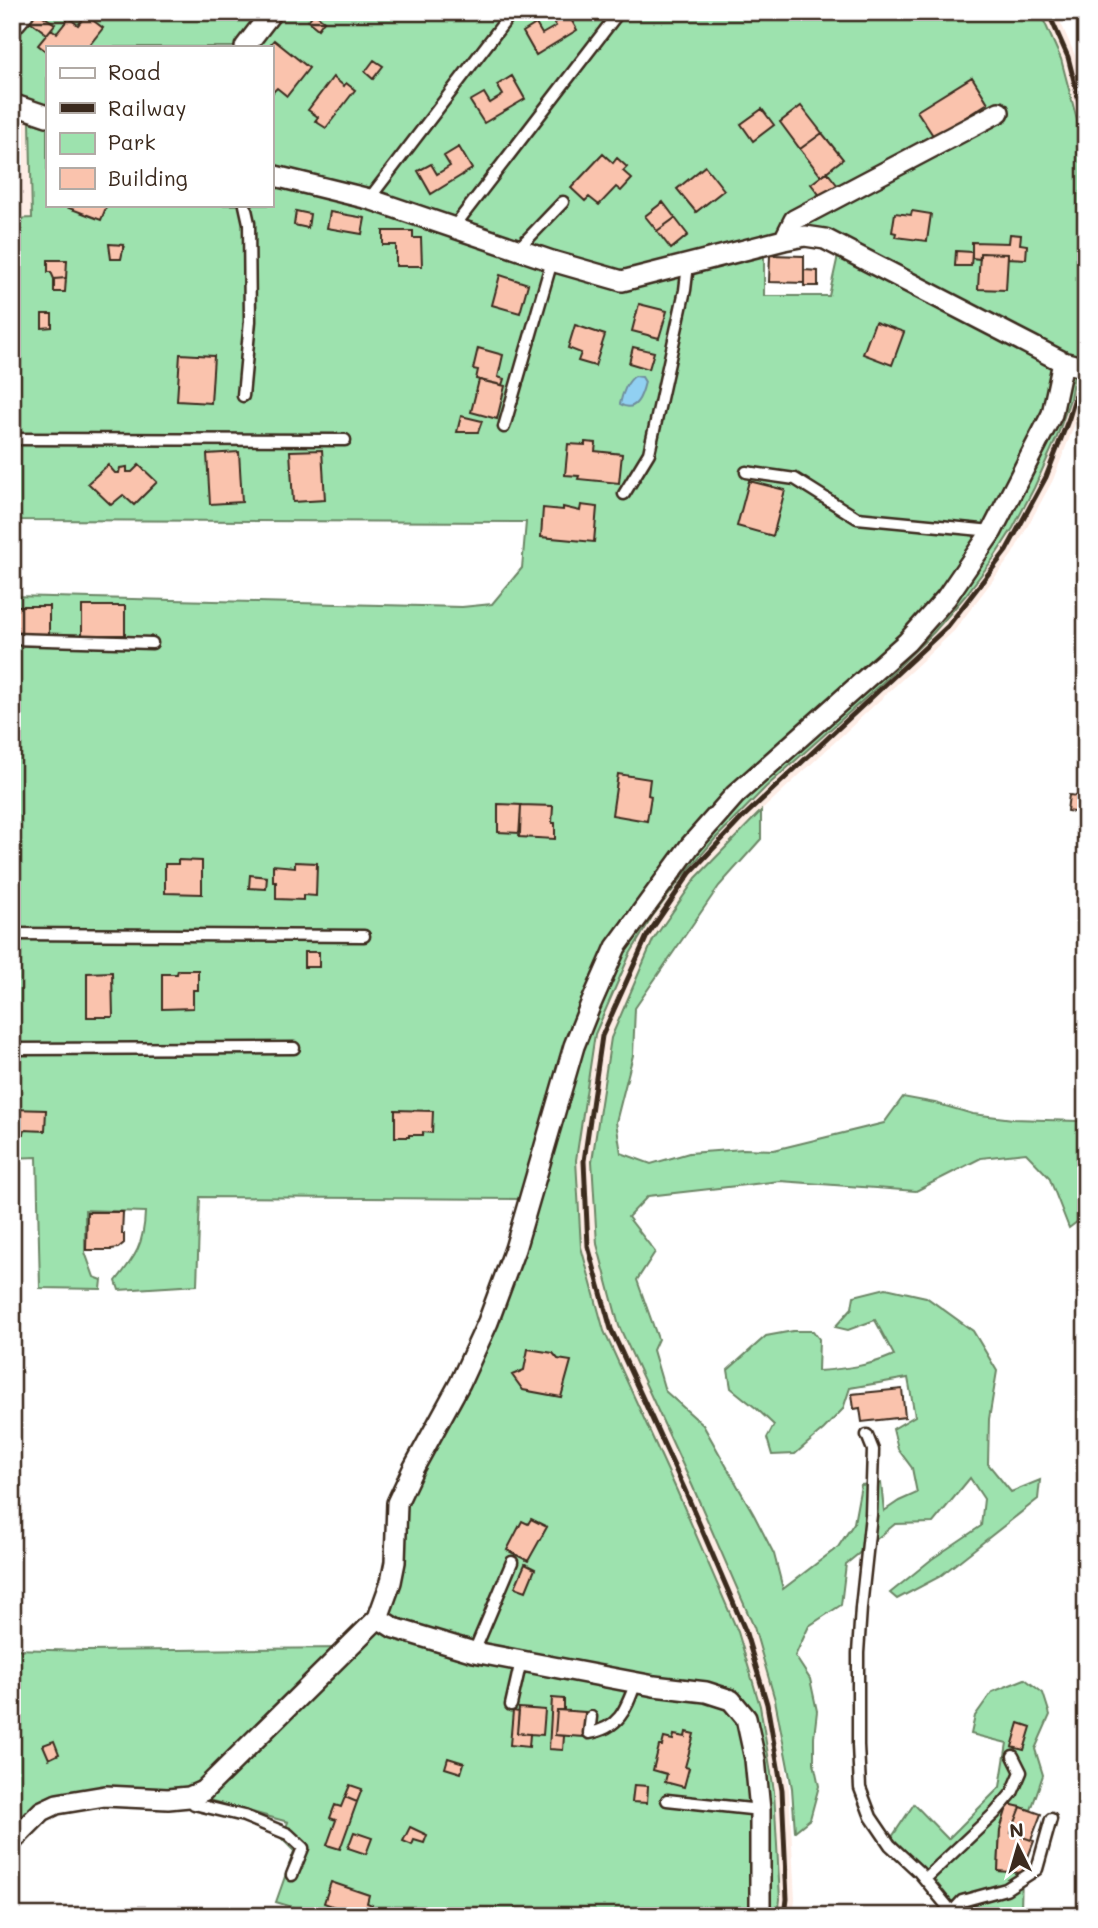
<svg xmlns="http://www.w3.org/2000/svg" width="1098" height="1928" viewBox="0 0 1098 1928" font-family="Mali,sans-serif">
	<rect width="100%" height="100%" fill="#fff"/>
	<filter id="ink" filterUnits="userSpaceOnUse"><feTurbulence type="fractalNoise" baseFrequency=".0143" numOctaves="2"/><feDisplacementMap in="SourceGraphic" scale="14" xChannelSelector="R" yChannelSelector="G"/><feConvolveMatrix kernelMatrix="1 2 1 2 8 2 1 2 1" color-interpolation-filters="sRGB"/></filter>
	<g filter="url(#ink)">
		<path fill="#feede6" d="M1040,12H1056L1075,55L1086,96V175L1077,120L1061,59Z
			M12,116L30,122L32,218L12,219Z
			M1086,309V389L1076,421L1053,480L1012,555L954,631L747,824L653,940L611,1038L592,1161L692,1485L754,1627L775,1702L789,1789L795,1900L793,1916H778L780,1899L774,1791L760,1706L707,1562L604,1331L581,1247L576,1160L595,1034L640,933L684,869L1062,416L1077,366L1083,334Z"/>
		<path fill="#9de2ae" stroke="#6c8666" stroke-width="2" d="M12,12H1040L1061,59L1077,120L1086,175V309L1078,362L821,234L621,277L271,172V47H47V113L12,101Z
			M30,122L47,127V205H271V184L364,208L609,287L764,250V296H829L839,251L1074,375L1070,399L1057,437L1034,488L1013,528L993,559L965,596L934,632L882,683L766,787L715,839L684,875L652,917L630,954L595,1034L576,1160L581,1247L604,1331L677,1491L738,1632L760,1706L774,1791L780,1899L778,1916H321L276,1902L294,1851L282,1839L288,1822L205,1799L372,1632L416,1476L482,1354L532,1230L539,1197L520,1199L200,1197L197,1285L119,1290L116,1281C136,1256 144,1244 145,1212L85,1210V1252L94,1277L102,1280L101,1289L40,1288L37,1157L12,1158V596L462,607L492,604L522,568L526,522L12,520V219L32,218Z
			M761,811V839L719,886L635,1008L633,1055L616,1122L621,1153L651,1164L689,1153L743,1149L774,1150L884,1123L903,1097L935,1103L973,1114L1013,1119L1078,1121L1086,1119V1215L1069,1228L1049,1177L1026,1153L981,1158L916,1191L780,1181L648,1196L628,1217L655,1252L637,1280L658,1339L653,1350L665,1391L703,1425L754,1515L774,1554L783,1589L838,1547L854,1523L861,1485L881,1483L884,1511L899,1501L917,1493L912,1468L898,1449L893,1429L915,1416L908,1378L850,1388L843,1409L824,1429L795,1454L772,1455L767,1438L774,1425L757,1409L731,1388L728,1370L766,1336L793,1331H813L819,1339L818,1371C845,1369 869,1366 894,1355L875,1320L848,1330L835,1327L852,1308L854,1296L886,1288L926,1297L973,1331L997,1371L989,1419L988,1464L1011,1492L1040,1480L1038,1499L939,1577L897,1599L890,1593L932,1559L981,1526L984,1499L970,1478L933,1523L895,1524L846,1564L841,1605L809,1626L795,1656L810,1679L817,1711L814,1737V1763L819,1786L810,1819L795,1831L792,1788L775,1700L754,1627L692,1485L619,1326L597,1244L592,1161L611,1038L653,940L696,878Z
			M341,1648L201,1779L180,1792L113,1787L84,1789L69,1793L12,1830V1649L86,1651Z
			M1025,1679L1043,1693L1050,1715L1035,1749L1043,1775L1031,1810L1008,1804L1000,1830L998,1870L1022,1873L1021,1910L1018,1916H956L952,1903L892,1837L914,1804L948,1839L1000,1787L1007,1743L971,1734L975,1716L992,1692Z"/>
		<path fill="#91d0f2" stroke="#6f8e9d" stroke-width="2" d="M635,376L642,377L645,382C642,395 636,414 620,404C622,394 627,381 635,376Z"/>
		<path fill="#fac3ad" stroke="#3b2a1e" stroke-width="2" d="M37,12L55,24L47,34L30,21Z
			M557,12H567L577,30L536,55L523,32L536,24L542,34L556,26L550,17Z
			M314,13L324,21L318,29L308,21Z
			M86,15L103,28L88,47H47V52L38,45L51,29L57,33L69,18L78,25Z
			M274,40L309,68L287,96L277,88L271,94V47H268Z
			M374,60L383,66L373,79L365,72Z
			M512,76L525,99L484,123L470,101L484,93L490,103L503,95L497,85Z
			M333,77L344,86L346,83L355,90L326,128L315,121L318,117L308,110Z
			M972,77L988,103L934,137L917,111Z
			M801,106L822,133L800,149L780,122Z
			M762,109L774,125L753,141L741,124Z
			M822,133L843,159L821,176L800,149Z
			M459,147L472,169L431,194L418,171L431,164L437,174L450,166L444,156Z
			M603,154L613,163L617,158L627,167L623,171L632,179L621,191L616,187L599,205L589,197L585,201L571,188Z
			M705,166L724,190L696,212L677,189Z
			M827,172L838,186L822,198L811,184Z
			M663,202L675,218L657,231L645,216Z
			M61,205H107L101,220Z
			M296,211L310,214L308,228L294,225Z
			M912,211L931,214L927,241L895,237L896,233L892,232L895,213L911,215Z
			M330,212L365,218L362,234L327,228Z
			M675,218L688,235L671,249L657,231Z
			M383,231H413V238H421L422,266H396V245H383Z
			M1010,234L1021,235L1020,244L1027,245L1026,259L1008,258V254L980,253V259L972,258V242L1009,243Z
			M109,244L124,245L121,259H111Z
			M956,251L972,252L971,266H955Z
			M980,253L1008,254L1006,290L978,289Z
			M770,255L804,256V283L769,282Z
			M48,260H67L66,278L54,279L51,272H48Z
			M804,270L818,271V286H804Z
			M500,275L528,284L520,313L492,305Z
			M66,278L65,292H54V279Z
			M639,304L667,311L659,338L632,331Z
			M42,314H52V327L42,328Z
			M875,322L904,332L892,365L863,354Z
			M575,325L605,335L595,366L578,361L581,353L568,348Z
			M633,347L654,352L649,369L629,363Z
			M478,348L503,355L498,377L504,379L502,385L476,379L478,370L473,369Z
			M180,354L214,356L211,403L177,401Z
			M479,380L505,386L497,419L471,412Z
			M461,416L482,421L478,432H457Z
			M585,442L596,443L595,451L622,454L619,483L578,479L579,476L565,475L568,444L585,445Z
			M322,450L325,500L293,502L290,451Z
			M239,452L242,502L210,504L207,454Z
			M108,465L115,473H119L120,468L127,467V472H132L139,465L157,482L134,505L123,495L111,505L88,483Z
			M749,481L785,490L773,536L737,526Z
			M581,505L597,507L594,542L541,537L543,508L563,510V507L580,511Z
			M12,606H49V635H12Z
			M82,606H125V635H82Z
			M618,774L650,779L648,795L651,796L647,821L612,815Z
			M1069,795L1086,797V814L1067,811Z
			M498,804L521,805L520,833L498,832Z
			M521,805L553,806L552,823H555V839L519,837Z
			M178,860L202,861V894L165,893V864H178Z
			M295,862L317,863L316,896L303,895V900L276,899V882H273V865L295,867Z
			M250,875L267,877L266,889L249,888Z
			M304,952H319V967H304Z
			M178,970H198V990H193V1008L162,1009V974H177Z
			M112,972L113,1017H87V973Z
			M12,1109L46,1110L45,1131L24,1130L23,1134H12Z
			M395,1110L433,1111L432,1133L423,1132V1135H409V1137H395Z
			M87,1212H123L122,1234H124V1243L118,1248L111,1249V1250H86Z
			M528,1349L553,1353L558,1359L571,1361L561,1397L523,1390L512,1375L524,1370Z
			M902,1389L905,1417L862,1422L860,1408L854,1409L852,1394Z
			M531,1519L547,1527L528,1561L507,1550L522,1521L528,1524Z
			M525,1564L535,1569L526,1591L515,1587Z
			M552,1698L564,1699V1710H557L555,1735L564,1736L563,1750L549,1749Z
			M519,1708L545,1710L543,1735L517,1733Z
			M557,1710L585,1712L584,1737L555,1735Z
			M513,1711L519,1712L517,1733L530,1734L529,1747L510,1745Z
			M1019,1723L1031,1727L1024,1750L1012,1747Z
			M686,1732L694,1734L685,1767L689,1768L684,1787L665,1782L667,1774L653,1770L659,1746H662L664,1738L673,1740L674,1735L685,1737Z
			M54,1741L59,1754L49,1759L43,1745Z
			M448,1758L464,1763L461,1773L445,1768Z
			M350,1785L362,1789L357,1802L345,1797Z
			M634,1785L648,1786L647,1803L632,1802Z
			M345,1797L357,1802L340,1849L327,1845L336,1820L330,1818L335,1805L341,1807Z
			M1008,1804L1021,1807L1011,1833L1034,1841L1022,1873L998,1871L1000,1830Z
			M1021,1807L1041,1814L1031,1840L1011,1833Z
			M410,1827L427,1835L424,1843L414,1840L412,1845L403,1841Z
			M354,1832L372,1838L366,1854L348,1848Z
			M331,1882L369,1895L367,1903L372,1905L368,1916H359L324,1903Z"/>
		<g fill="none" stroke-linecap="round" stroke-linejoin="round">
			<defs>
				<path id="service" d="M1080,12L1086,26
					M369,199L512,12
					M453,228L619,12
					M518,249L563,202
					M243,396L250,321L249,223L245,205
					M504,427L552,261
					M12,439L345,440
					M746,472L795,479L857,518L992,531
					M624,494L649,453L685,290L688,265
					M12,639L152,643
					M12,934L364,936
					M12,1049L294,1048
					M867,1435L873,1450L871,1515L861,1608L858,1653V1745L860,1788L871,1817L890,1845L919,1872L952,1912V1916
					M474,1652L512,1562
					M511,1705L521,1661
					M591,1717L589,1733C620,1728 626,1709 636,1682
					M189,1797L194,1804L244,1816L288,1834L303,1848L292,1875
					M667,1800L760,1810
					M925,1879L995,1813L1012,1793L1021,1772L1013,1756
					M952,1912L962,1901L1006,1889L1037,1869L1051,1819"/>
				<path id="minor" d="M12,26L24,12
					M245,47L272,12
					M12,104L47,116
					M271,175L369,199L552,261L622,281L784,240L805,236L825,239L1063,362L1086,368
					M784,240L794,220L999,112
					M12,1841L42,1811L57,1804L105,1796L168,1799L189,1797L203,1791L378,1618
					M760,1916V1810L755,1759L746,1718L731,1700L706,1692L654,1686L474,1652L394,1628L378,1618L391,1582L395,1562L397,1503L413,1469L460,1383L488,1322L515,1249L574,1046L590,1006L616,947L690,846L735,795L907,642L946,598L992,531L1052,414L1063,362"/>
			</defs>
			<use href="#service" stroke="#3b2a1e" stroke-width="15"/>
			<use href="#minor" stroke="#3b2a1e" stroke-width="24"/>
			<use href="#service" stroke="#fff" stroke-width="10"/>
			<use href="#minor" stroke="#fff" stroke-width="19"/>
			<path stroke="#3b2a1e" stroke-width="5" d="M1048,12L1068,57L1086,129
				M785,1916L787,1899L782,1790L767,1704L745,1630L684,1488L611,1329L588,1246L584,1161L602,1036L647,936L690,873L742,818L948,626L1006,551L1046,477L1069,418L1086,360"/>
		</g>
	</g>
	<rect width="1098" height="1928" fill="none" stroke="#fff" stroke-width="42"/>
	<rect x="21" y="21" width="1056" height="1886" fill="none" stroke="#3b2a1e" stroke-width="2.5" filter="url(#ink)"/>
	<rect x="46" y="46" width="228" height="161" fill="#ffffff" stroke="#b1aaa5" stroke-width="2"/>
	<rect x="60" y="68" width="35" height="10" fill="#ffffff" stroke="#b1aaa5" stroke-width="2"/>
	<text x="108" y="80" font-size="21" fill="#3b2a1e">Road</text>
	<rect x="60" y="103" width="35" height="10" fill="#3b2a1e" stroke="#b1aaa5" stroke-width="2"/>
	<text x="108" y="116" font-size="21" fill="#3b2a1e">Railway</text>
	<rect x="60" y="133" width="35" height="21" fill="#9de2ae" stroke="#b1aaa5" stroke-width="2"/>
	<text x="108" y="150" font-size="21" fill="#3b2a1e">Park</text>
	<rect x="60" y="168" width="35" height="21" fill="#fac3ad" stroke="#b1aaa5" stroke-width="2"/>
	<text x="108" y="186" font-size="21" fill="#3b2a1e">Building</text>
	<g transform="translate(1018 1847) rotate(355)" stroke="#ffffff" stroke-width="5" paint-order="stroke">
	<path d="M0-5L12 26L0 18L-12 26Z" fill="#3b2a1e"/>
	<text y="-10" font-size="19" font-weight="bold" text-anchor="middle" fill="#3b2a1e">N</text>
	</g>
</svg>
